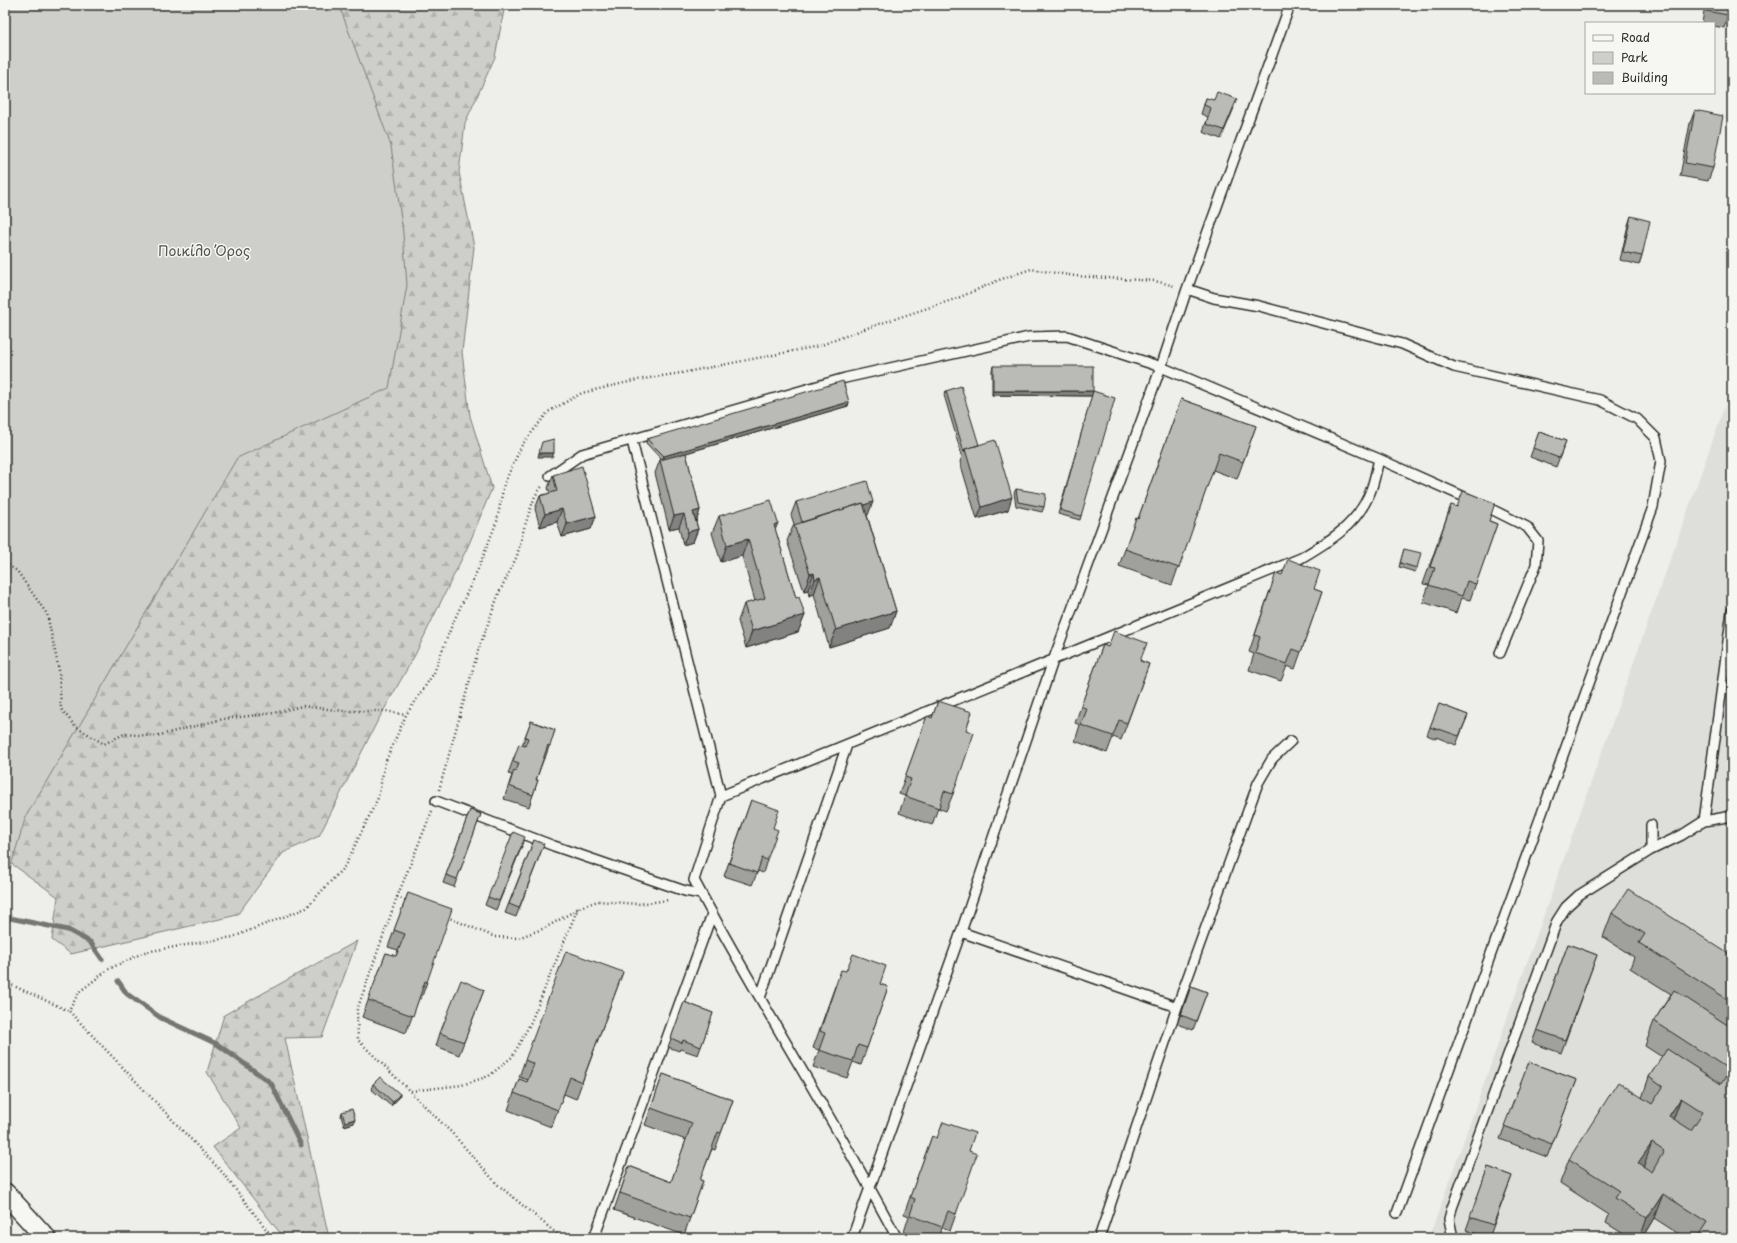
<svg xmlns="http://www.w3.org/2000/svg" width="1737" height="1243" viewBox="0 0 1737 1243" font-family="'Playpen Sans',sans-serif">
	<defs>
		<pattern id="forest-firs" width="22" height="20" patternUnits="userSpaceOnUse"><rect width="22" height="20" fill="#cececa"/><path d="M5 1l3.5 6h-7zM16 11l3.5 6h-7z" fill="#b1b1ae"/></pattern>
	</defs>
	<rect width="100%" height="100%" fill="#eeeeea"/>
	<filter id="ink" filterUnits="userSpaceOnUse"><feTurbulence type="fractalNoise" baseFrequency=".025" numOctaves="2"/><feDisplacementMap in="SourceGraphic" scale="8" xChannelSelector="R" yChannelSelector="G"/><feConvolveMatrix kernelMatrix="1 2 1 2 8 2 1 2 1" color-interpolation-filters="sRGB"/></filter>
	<g filter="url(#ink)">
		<path fill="#dededb" d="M1732,386V1238H1429Z"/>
		<path fill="url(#forest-firs)" stroke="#7c7c7a" d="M178,5H505L495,57L465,123L459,172L474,247L462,352L470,416L492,488L469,544L415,655L377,722L319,836L283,853L237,915L71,954L52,940L58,897L5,859Z
			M357,941L322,1037L285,1038L329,1238H284L213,1147L241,1128L207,1072L224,1015Z"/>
		<path fill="#cececa" stroke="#7c7c7a" d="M5,5H339L391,146L403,233L407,285L389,388L237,458L26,816L5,885Z"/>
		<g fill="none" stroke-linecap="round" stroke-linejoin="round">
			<path stroke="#757573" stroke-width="5" d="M5,917L68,930L90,942L102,959
				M118,981L127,994L161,1018L217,1044L271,1083L301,1145"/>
			<defs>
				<path id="lane" d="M1187,289L1214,298L1259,306L1402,344L1454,367L1600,400L1637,419L1656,438L1661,461L1653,507L1397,1213
					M632,441L721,796L694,880C758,1001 833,1117 897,1238
					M550,476L582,454L845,378L1029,337L1067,336L1161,367L1379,459L1489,508L1527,527L1538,541L1536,565L1500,653
					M721,796L1301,558C1328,542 1354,527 1368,497C1374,486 1376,471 1379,459
					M436,801L554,846L685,891L701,894
					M1704,821L1732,611
					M1651,825V850
					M961,932L1177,1007
					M760,998L847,745
					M594,1238L712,914
					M852,1238L961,932L1053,661L1161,367L1187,289L1290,5
					M1099,1238L1177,1007L1258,783L1272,759L1291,741
					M1453,1238L1449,1219L1452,1208L1557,921L1566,907L1579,895L1651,850L1682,835L1704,821L1732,816"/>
				<path id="street" d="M5,1193L46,1238"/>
			</defs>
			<use href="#lane" stroke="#2b2b2b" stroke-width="12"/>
			<use href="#street" stroke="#2b2b2b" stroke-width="22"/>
			<path stroke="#2b2b2b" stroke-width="2.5" stroke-dasharray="1 3" stroke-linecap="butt" d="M5,563L17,571L47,614L59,670L61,709L75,726L104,744L124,734L156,736L223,719L274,713L302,706L344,711H386L406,715
				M439,790L478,651L499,593L517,556L524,528L535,496L543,485
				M432,811L397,897L357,1010L358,1040L452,1133L497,1184L562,1238
				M397,897L407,901
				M447,917L495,937L518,938L545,928L583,906L598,901L638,904L669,900
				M5,982L69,1011
				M411,1091L462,1085L489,1076L512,1057L530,1024L578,908
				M273,1238L222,1172L69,1011L79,992L109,969L145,952L233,937L306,908L345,866L378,798L385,763L406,715L434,673L452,625L478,569L497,521L504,484L522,445L548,412L582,393L637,380L681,373L819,346L867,328L958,298L999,280L1031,269L1075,276L1155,281L1175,286"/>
			<use href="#lane" stroke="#f6f6f2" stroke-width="9"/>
			<use href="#street" stroke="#f6f6f2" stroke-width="19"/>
		</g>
		<path fill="#a0a09d" stroke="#2b2b2b" d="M1705,5H1732V20L1727,19L1724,28L1714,26V23H1702Z
			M1206,98L1234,108L1221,139L1203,132L1208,117L1201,114Z
			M1695,110L1713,168L1708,181L1680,176L1690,123Z
			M1631,216L1642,256L1639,265L1620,260L1628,225Z
			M993,366L1093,391L1081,516L1080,520L1058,514L1092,396L992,395V370Z
			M946,391L979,445L1008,510L977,519L960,462L962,456L944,395Z
			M1181,399L1256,426L1237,479L1213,470L1172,585L1119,566L1136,518L1138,519Z
			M849,402L848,406L686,453L700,510L696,522L698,529L693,542L683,545L679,527L669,529L655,473L660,460L661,459L646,443L647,439Z
			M1539,432L1566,441L1556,467L1530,457Z
			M553,475L596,516L591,529L562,537L557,522L540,527L535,509L540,496L550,493L548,488Z
			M1016,489L1044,507L1042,512L1016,506L1014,493Z
			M796,502L868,515H867L896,611L890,628L829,647L814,594L809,596L808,590L804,591L787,541L794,524L791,515Z
			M1451,505L1497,524L1470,600L1461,598L1456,613L1423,602L1429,585L1423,584Z
			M719,516L775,529L796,598L805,615L798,632L746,648L738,621L744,604L755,601L742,556L721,562L712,533Z
			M1404,549L1417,568L1415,572L1399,567Z
			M1314,589L1322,592L1295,669L1287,666L1281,681L1249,670L1254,654L1249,652L1270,590Z
			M1103,645L1149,664L1121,740L1113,737L1107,753L1075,741L1080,725L1075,723Z
			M938,701L966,730L953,794L946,811L938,808L932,825L899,813L905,796L899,794L921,733L932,718Z
			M1439,704L1468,715L1456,745L1436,737V739L1427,735Z
			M531,721L555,730L545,758H544L536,780H538L529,807L504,799L512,775L508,774L514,757L522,745Z
			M751,800L773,828L767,860L763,873L758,871L752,885L724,876Z
			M470,810L481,814L454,887L443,883Z
			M534,840L541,852L516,917L505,913Z
			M522,846L496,910L485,905L488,897Z
			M408,893L427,982L421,999L419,998L406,1033L362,1017L386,953L396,956L398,950L388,947Z
			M1612,913L1732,956V1238H1685L1654,1218L1642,1238H1630L1606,1223L1609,1215L1560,1183L1569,1159L1642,1098L1649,1077L1662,1057L1645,1046L1654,1021L1671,994L1630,968L1634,957L1603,937Z
			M1568,944L1597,955L1561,1053L1532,1043Z
			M623,972L576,1099L564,1094L551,1127L508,1110L519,1079L527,1082L528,1080L519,1077L525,1060Z
			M880,984L888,987L861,1065L853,1062L847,1078L813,1067L819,1050L813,1048L835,986Z
			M1191,986L1207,992L1193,1030L1177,1024Z
			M484,990L459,1055L436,1046L440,1033Z
			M684,1002L713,1013L698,1055L680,1049L679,1051L668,1047Z
			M1529,1062L1577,1080L1547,1157L1500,1139Z
			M663,1074L733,1100L715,1150L712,1149L700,1180L703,1181L684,1235L614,1210L629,1166L671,1182L686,1140L645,1125Z
			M373,1084L400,1094L399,1098L391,1106L371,1089Z
			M342,1112L354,1123L344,1126L341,1116Z
			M932,1136L969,1151L956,1214L950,1231L942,1228L938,1238H921L904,1232L909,1216L904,1214Z
			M1488,1167L1512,1176L1489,1238H1488L1466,1230Z"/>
		<path fill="#828280" stroke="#2b2b2b" d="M993,391H1093L1092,396L992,395Z
			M849,402L848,406L662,460L664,456Z
			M539,453H554L552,457H538Z
			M1012,497L1008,510L977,519L982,507Z
			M873,502L868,515L798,536L802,523Z
			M562,509L557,522L540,527L545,514Z
			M700,510L696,522L693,512Z
			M684,514L679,527L669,529L674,516Z
			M596,516L591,529L562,537L567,524Z
			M778,523L771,540L774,525Z
			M698,529L693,542L683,545L688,532Z
			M748,539L742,556L721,562L727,545Z
			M814,573L808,590L804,591L810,574Z
			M820,577L814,594L809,596L815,579Z
			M896,611L890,628L829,647L836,630Z
			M805,615L798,632L746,648L752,631Z
			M400,1094L399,1098L391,1106L393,1102Z
			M1681,1098L1672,1123L1669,1116Z
			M355,1119L354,1123L344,1126L345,1122Z
			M1652,1143L1643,1168L1638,1163Z
			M1663,1194L1654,1218L1642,1238H1640L1647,1218Z"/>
		<path fill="#babab7" stroke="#2b2b2b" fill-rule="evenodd" d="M1707,5H1732V7L1730,6L1728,15L1706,11Z
			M1217,92L1237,99L1224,130L1206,124L1211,108L1204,105L1206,98L1214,100Z
			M1695,110L1723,116L1713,168L1685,163Z
			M1631,216L1650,221L1642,256L1623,252Z
			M993,366H1093V391H993Z
			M843,381L849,402L664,456L647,439Z
			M961,386L979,445L965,449L964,452L946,391Z
			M1093,391L1115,398L1081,516L1060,510Z
			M1181,399L1256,426L1243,462L1219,453L1179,568L1125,549L1136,518L1138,519Z
			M1539,432L1566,441L1559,458L1533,448Z
			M554,439V453H539L542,442Z
			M995,440L1012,497L982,507L965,449Z
			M686,453L700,510L693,512L698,529L688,532L684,514L674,516L660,460Z
			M582,466L596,516L567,524L562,509L545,514L540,496L557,491L553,475Z
			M867,481L873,502L864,505L863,503L802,522L796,502Z
			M1016,489L1046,494L1044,507L1018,502Z
			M1463,491L1495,503L1489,521L1497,524L1476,584L1467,581L1462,596L1429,585L1435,568L1430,567L1451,505L1457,507Z
			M771,500L778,523L774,525L796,598L799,597L805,615L752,631L744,604L765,598L748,539L727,545L719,516Z
			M863,503L896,611L836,630L820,577L815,579L814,573L810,574L794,525Z
			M1404,549L1421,553L1417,568L1400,563Z
			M1288,559L1320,571L1314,589L1322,592L1301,652L1293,649L1287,664L1255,653L1260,637L1255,635L1276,573L1282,575Z
			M1114,631L1147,643L1140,661L1149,664L1127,723L1119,720L1113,736L1081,725L1087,709L1081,706L1103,645L1108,647Z
			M938,701L972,712L966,730L974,733L953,794L944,791L939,808L905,796L911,779L905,777L927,716L932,718Z
			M1439,704L1468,715L1459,736L1439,729V730L1430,727Z
			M531,721L555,730L550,746L548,745L536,780H538L533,795L509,786L514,770L516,771L519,763L513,761L519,744L525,746L528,738L525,737Z
			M751,800L779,810L773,828L778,830L767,860L762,858L757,873L729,863Z
			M470,810L481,814L457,879L446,875Z
			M513,832L525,837L499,901L488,897Z
			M534,840L544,844L519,908L509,904Z
			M1628,889L1732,956V1002L1639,943L1645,934L1612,913Z
			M408,893L452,909L427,982L425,981L413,1016L368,1000L386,953L396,956L405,934L394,930Z
			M1568,944L1597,955L1565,1040L1537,1030Z
			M566,951L623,972L582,1082L570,1077L558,1110L514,1093L519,1079L527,1082L534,1064L525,1060Z
			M853,954L886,966L880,984L888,987L867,1048L858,1045L853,1061L819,1050L825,1033L820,1031L841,970L846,971Z
			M461,980L484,990L464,1042L440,1033Z
			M1191,986L1207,992L1196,1021L1181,1015Z
			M1674,990L1732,1028V1221L1731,1223L1732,1224V1238H1700L1698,1236L1707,1222L1663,1194L1647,1218L1615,1198L1620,1191L1569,1159L1618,1082L1652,1104L1663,1087L1649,1077L1667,1049L1721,1084L1730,1070L1654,1021ZM1681,1098L1703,1112L1691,1130L1669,1116ZM1652,1143L1664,1151L1652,1172L1638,1163Z
			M684,1002L713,1013L701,1047L683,1040L682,1043L671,1038Z
			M1529,1062L1577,1080L1552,1144L1504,1126Z
			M663,1074L733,1100L721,1133L718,1132L700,1180L703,1181L690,1218L620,1193L629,1166L671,1182L692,1123L651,1108Z
			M380,1077L400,1094L393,1102L373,1084Z
			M352,1109L355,1119L345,1122L342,1112Z
			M943,1122L975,1133L969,1151L977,1154L956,1214L948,1211L942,1227L910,1215L915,1199L910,1197L932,1136L937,1138Z
			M1488,1167L1512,1176L1493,1225L1470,1217Z"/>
	</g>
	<g text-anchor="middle" stroke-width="3" stroke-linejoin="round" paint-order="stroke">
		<g font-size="14" fill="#545453" stroke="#f6f6f2">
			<text x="204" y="256">Ποικίλο Όρος</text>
		</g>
	</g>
	<rect width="1737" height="1243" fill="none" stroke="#f6f6f2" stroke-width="20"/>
	<rect x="10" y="10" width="1717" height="1223" fill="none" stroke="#2b2b2b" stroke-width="1.5" filter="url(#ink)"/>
	<rect x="1585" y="22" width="130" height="72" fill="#f6f6f2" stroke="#a5a5a2"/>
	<rect x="1593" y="35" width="20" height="6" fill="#f6f6f2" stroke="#a5a5a2"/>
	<text x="1621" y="42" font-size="12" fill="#2b2b2b">Road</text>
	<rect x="1593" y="52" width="20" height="12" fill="#cececa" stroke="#a5a5a2"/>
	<text x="1621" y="62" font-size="12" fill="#2b2b2b">Park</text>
	<rect x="1593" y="72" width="20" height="12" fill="#babab7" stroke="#a5a5a2"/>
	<text x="1621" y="82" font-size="12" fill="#2b2b2b">Building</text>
</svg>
